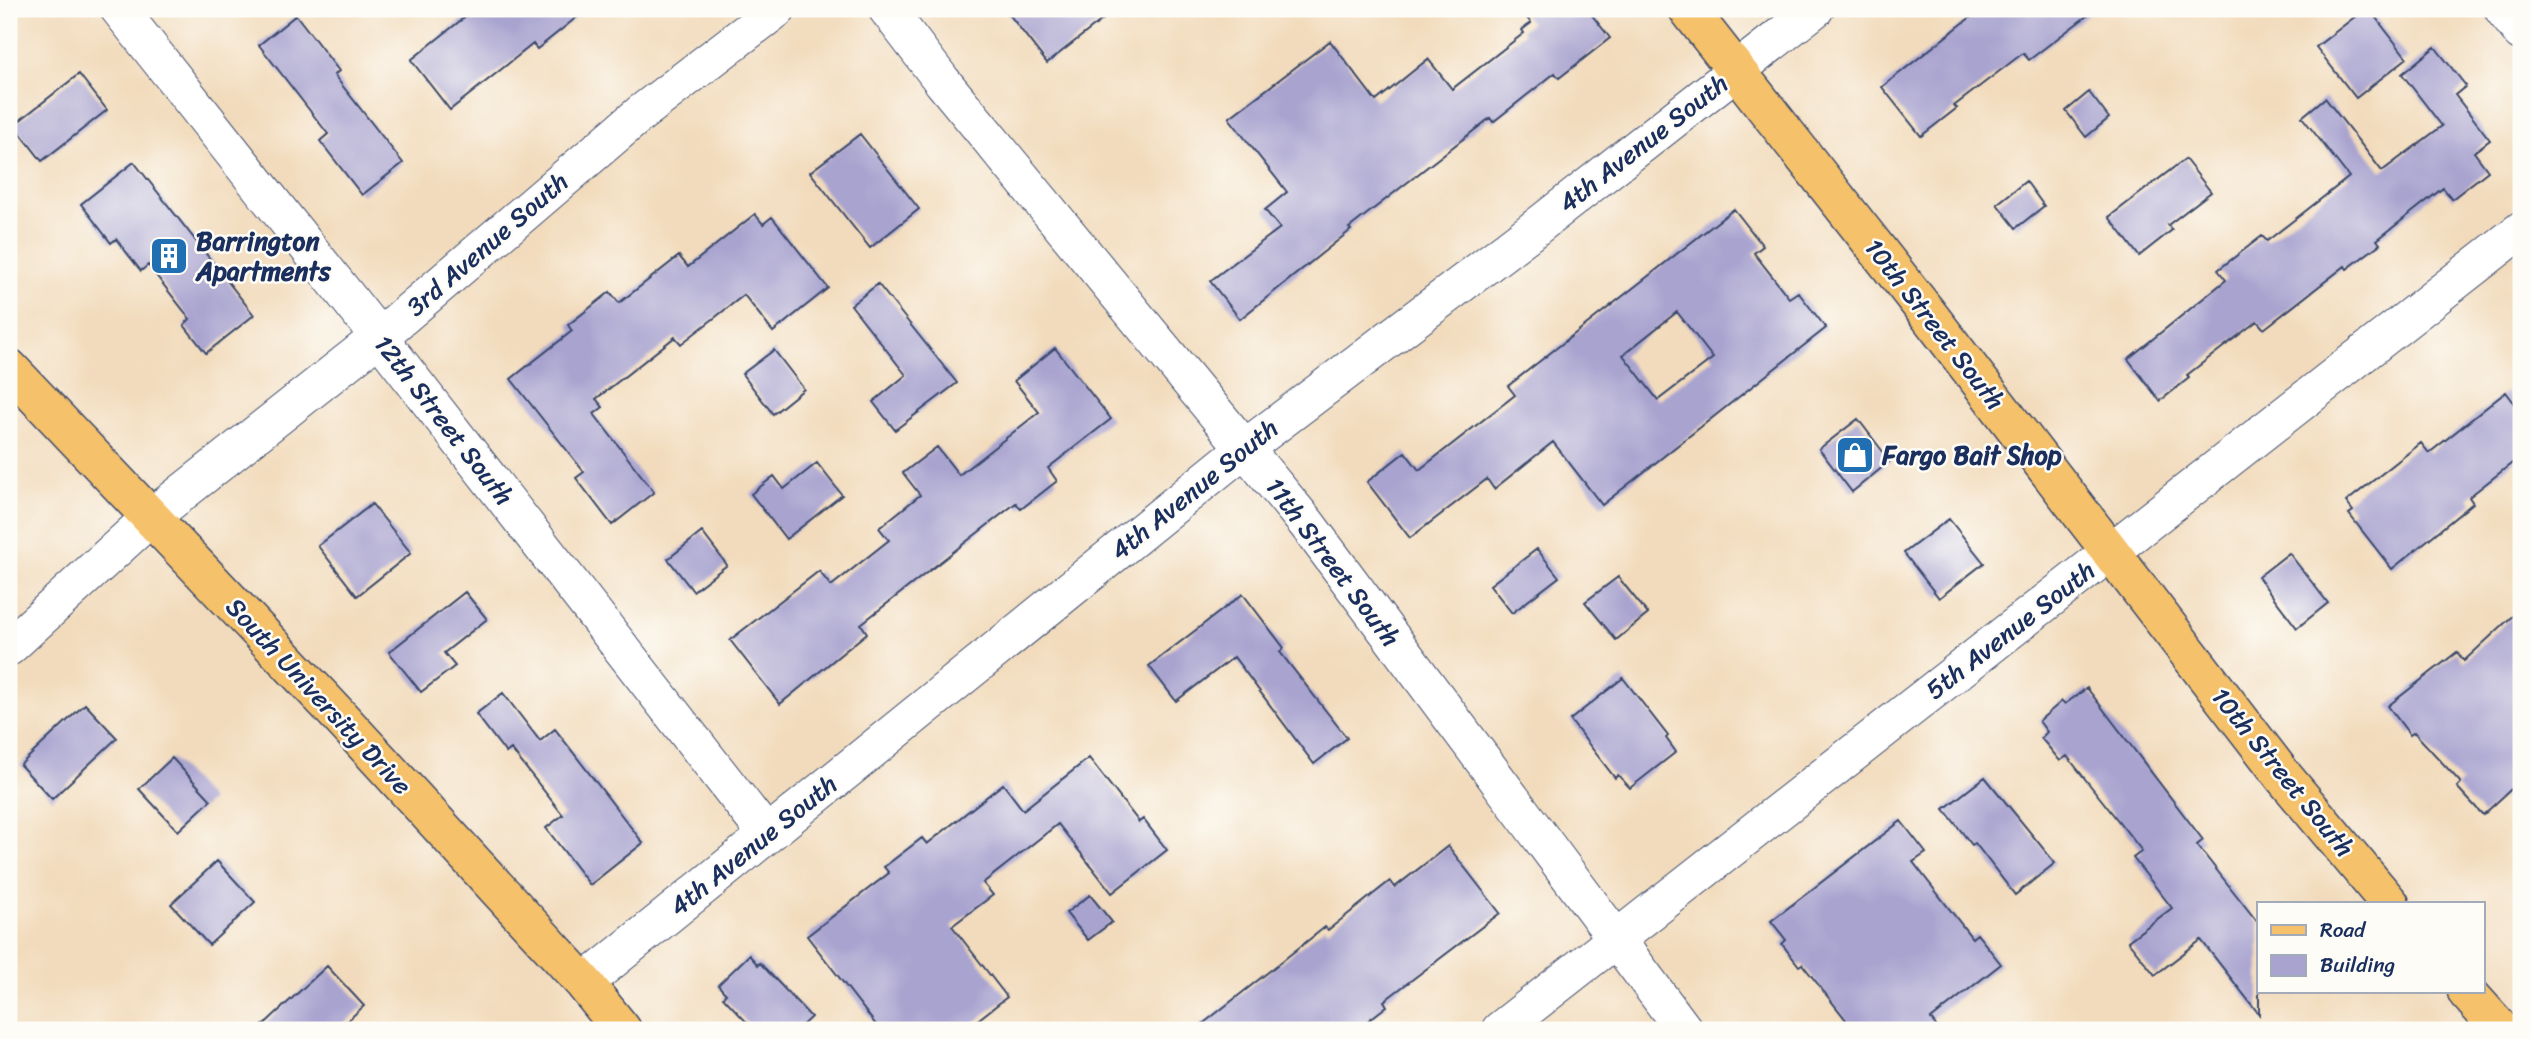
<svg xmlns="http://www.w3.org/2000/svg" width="2530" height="1039" viewBox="0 0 2530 1039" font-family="Sriracha,sans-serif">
	<rect width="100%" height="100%" fill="#fdfcf7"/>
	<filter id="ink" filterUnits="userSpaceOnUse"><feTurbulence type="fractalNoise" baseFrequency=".0143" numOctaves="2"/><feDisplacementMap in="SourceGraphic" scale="14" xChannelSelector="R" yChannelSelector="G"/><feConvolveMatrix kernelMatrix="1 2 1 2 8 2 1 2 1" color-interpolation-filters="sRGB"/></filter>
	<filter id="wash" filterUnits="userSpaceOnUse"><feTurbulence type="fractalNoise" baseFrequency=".00686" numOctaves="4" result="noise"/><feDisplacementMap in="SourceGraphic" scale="28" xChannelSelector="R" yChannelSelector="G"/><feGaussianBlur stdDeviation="1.57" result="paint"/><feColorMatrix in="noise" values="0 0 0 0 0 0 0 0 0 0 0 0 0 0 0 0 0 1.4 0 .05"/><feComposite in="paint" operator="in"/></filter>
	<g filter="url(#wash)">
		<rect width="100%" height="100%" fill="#f2dbbc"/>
		<g id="blocks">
			<path fill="#a8a3cf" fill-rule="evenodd" d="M475,9H587L537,49L533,44L450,110L411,60Z
				M1005,9H1116L1047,63Z
				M1520,9H1587L1610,38L1559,78L1555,73L1493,122L1490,118L1349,228L1351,230L1240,319L1210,281L1280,228L1265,210L1287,192L1229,118L1330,41L1376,101L1428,59L1452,89L1524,33L1522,30L1531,23Z
				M1981,9H2096L2029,60L2023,53L1954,106L1957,108L1921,136L1882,87Z
				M2365,9H2369L2407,58L2356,98L2316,47Z
				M296,15L339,71L334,75L403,163L362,195L320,141L328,134L259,45Z
				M2435,47L2466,86L2455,95L2490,140L2474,152L2488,171L2452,199L2443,188L2377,240L2380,244L2347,269L2345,266L2264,329L2257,321L2187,375L2189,378L2160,401L2128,359L2226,280L2218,270L2262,236L2267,241L2349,177L2302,117L2325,98L2382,171L2442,126L2402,74Z
				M79,74L107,110L42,161L14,125Z
				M2089,92L2109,118L2086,137L2066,111Z
				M860,134L919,209L870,248L810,172Z
				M2185,159L2211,192L2168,225L2172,230L2139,256L2109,217Z
				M134,162L254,315L206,353L184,325L190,319L148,265L141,271L116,239L111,243L81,204Z
				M2026,181L2044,206L2016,228L1997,204Z
				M1734,209L1763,246L1754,253L1789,298L1798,292L1826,328L1602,505L1553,442L1494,489L1487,479L1410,538L1367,482L1405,452L1419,470L1515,395L1508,386ZM1677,312L1713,358L1658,400L1623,355Z
				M755,214L763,224L772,217L828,288L773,332L744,295L681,344L675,337L596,399L603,407L594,414L654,492L612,525L576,478L584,472L511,379L572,331L568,325L610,292L619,303L679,256L688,267Z
				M878,284L957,383L895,430L873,402L906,375L851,305Z
				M1055,348L1111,419L1048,468L1057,481L1021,509L1016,503L861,624L867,633L780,704L730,640L819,571L831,586L889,540L879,528L920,495L903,473L937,447L959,475L1039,412L1014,381Z
				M774,350L804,389L773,414L742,374Z
				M2506,392L2521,412V456L2469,497L2473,503L2392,569L2349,514L2353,511L2346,502L2421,443L2429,453Z
				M1858,419L1890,461L1852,492L1819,449Z
				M817,463L842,495L786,539L751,494L774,476L784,489Z
				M372,504L411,553L357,596L318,546Z
				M1949,519L1984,563L1939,598L1904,553Z
				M702,532L727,565L693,591L668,559Z
				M1537,549L1559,577L1512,613L1490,585Z
				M2289,553L2328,603L2297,628L2258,577Z
				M1618,577L1648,614L1616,640L1585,602Z
				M465,592L487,619L444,653L455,666L421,692L389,652Z
				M1243,594L1284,648L1280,652L1347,738L1314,764L1234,657L1176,701L1149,666Z
				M2521,608V780L2483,815L2457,787L2461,783L2414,732L2410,735L2388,706L2457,652L2464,661Z
				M1623,678L1668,736L1666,738L1676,752L1630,788L1618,775L1615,778L1570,720Z
				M2087,688L2203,840L2197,845L2259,924V1014L2201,940L2155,975L2128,941L2172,908L2133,858L2142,851L2067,756L2060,761L2041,738L2047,732L2039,721L2062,701L2065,704Z
				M503,693L540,741L555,729L643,843L590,885L546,828L563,815L511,749L506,753L476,714Z
				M85,704L117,738L52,799L20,765Z
				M172,758L211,800L178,831L139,789Z
				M1089,758L1139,822L1143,819L1167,850L1112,893L1058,824L983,883L993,895L952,926L1007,997L965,1030H880L807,936L889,873L884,867L922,838L927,844L1003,784L1023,810Z
				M1985,777L2055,863L2015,895L1975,843L1972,845L1944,809Z
				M1901,821L1926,853L1913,862L1972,938L1977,934L2001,964L1931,1019L1939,1030H1854L1802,964L1799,966L1782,944L1786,940L1771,921Z
				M1448,846L1500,913L1384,1001L1387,1006L1356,1030H1195L1325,927L1328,930L1390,881L1395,887Z
				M217,861L255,902L209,945L171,904Z
				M1090,895L1112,922L1088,940L1066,913Z
				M749,955L758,965L760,963L811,1017L797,1030H754L723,997L726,994L718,985Z
				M327,966L364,1006L337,1030H258Z"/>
		</g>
	</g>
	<g filter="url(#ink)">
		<use href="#blocks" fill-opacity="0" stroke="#3b496c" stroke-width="2"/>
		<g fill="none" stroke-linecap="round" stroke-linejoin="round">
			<defs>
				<path id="minor" d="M119,9L379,337L766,834
					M887,9L942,81L1307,524L1684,1030
					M2503,9L2521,32
					M9,647L150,518L379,337L641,113L777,9
					M584,983L1245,448L1530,232L1815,9
					M1500,1030L2521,230"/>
				<path id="major" d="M1688,9L1927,313L2283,776L2390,904
					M9,368L328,704L584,983L622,1030
					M2467,992L2501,1030"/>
			</defs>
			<use href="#minor" stroke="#3b496c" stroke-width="39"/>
			<use href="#major" stroke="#3b496c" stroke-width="41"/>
			<use href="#minor" stroke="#fff" stroke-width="37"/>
			<use href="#major" stroke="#f5c16b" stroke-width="38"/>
		</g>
	</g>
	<defs>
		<symbol id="building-square" viewBox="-11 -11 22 22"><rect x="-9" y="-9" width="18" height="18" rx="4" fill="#1f6fb2" stroke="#fdfcf7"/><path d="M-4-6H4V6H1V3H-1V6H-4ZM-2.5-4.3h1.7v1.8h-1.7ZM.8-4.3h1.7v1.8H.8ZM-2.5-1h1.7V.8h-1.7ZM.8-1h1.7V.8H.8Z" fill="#fff"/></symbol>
		<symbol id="shop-square" viewBox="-11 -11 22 22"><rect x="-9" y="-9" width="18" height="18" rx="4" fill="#1f6fb2" stroke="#fdfcf7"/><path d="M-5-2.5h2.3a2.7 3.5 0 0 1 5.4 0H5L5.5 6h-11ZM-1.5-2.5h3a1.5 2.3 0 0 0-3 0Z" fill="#fff"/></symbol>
	</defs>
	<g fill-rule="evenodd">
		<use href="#building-square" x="147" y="234" width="44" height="44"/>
		<use href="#shop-square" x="1833" y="433" width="44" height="44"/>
	</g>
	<g text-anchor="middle" stroke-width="5" stroke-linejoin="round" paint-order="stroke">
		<g font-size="26" fill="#1b2f5e" stroke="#fdfcf7">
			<text transform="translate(1643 143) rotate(-38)" y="9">4th Avenue South</text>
			<text transform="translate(487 244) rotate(-41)" y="9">3rd Avenue South</text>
			<text transform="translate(1935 324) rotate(52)" y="9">10th Street South</text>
			<text transform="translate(444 420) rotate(52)" y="9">12th Street South</text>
			<text transform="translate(1194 489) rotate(-39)" y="9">4th Avenue South</text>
			<text transform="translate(1333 562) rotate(53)" y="9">11th Street South</text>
			<text transform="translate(2010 630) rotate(-38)" y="9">5th Avenue South</text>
			<text transform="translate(319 696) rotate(47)" y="9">South University Drive</text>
			<text transform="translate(2283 772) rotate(51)" y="9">10th Street South</text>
			<text transform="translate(753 845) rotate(-39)" y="9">4th Avenue South</text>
		</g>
		<g font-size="26" font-weight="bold" fill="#1b2f5e" stroke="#fdfcf7" text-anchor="start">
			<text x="196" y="250">Barrington<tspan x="196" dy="30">Apartments</tspan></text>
			<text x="1882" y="464">Fargo Bait Shop</text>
		</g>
	</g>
	<rect width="2530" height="1039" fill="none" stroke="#fdfcf7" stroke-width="35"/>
	<rect x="2257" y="902" width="228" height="91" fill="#fdfcf7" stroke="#a3aaba" stroke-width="2"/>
	<rect x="2271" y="925" width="35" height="10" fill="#f5c16b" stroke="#a3aaba" stroke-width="2"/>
	<text x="2320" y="937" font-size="21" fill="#1b2f5e">Road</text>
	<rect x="2271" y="955" width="35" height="21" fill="#a8a3cf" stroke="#a3aaba" stroke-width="2"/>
	<text x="2320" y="972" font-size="21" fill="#1b2f5e">Building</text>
</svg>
